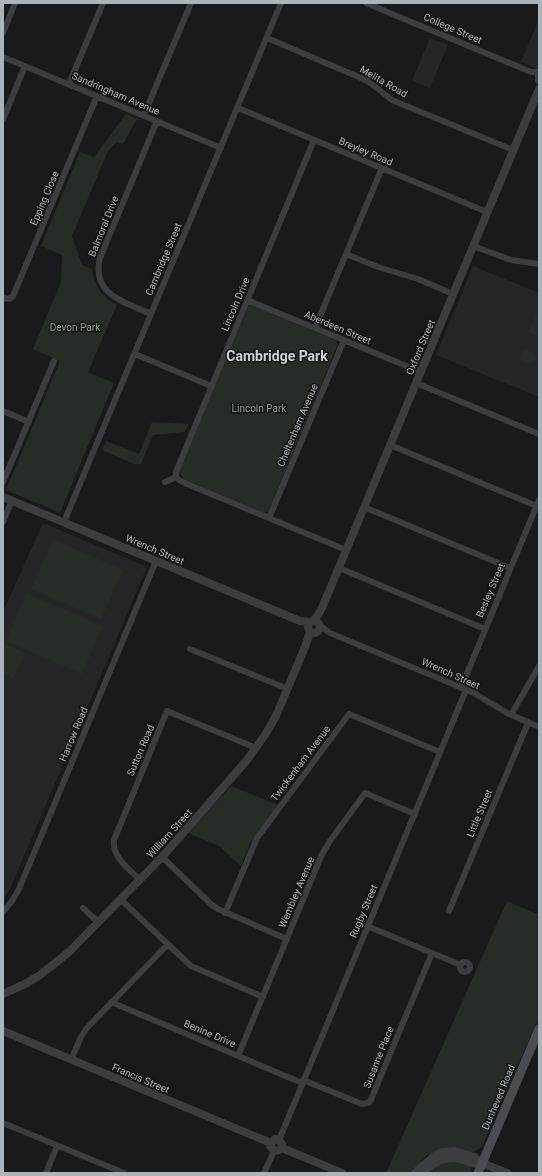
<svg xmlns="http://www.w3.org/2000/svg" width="542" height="1176" viewBox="0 0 542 1176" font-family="Roboto,sans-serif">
	<rect width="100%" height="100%" fill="#191a1b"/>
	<path fill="#252628" d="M539,19V70L521,62Z
		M430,38L448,45L430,88L412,81Z
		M473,266L539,293V397L436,355Z
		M43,523L147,567L10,889L3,900V612Z"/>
	<path fill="#262d26" d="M126,114L137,119L123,144L117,142L108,151L72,236L82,265L92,269C94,285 102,298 117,305L88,372L114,383L60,513L6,490L60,361L33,349L61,282L62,255L41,246L80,152L94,157Z
		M251,305L335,340L338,344L268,512L265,513L183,479L179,472L248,307Z
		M538,311H539V337L528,332Z
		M523,350C530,350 533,352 537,358L536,360L530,364L520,359Z
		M152,422L189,424L185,432L153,435L141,464H134L102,450L106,441L139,454Z
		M53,539L123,570L101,619L31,589Z
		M26,593L103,626L82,674L6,641Z
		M3,643L25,653L14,678L3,673Z
		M231,786L278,805L250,843L241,866L219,846L188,833Z
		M507,901L537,914L539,911V1017L482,1147L473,1152L446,1149L427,1155L412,1173H386Z
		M450,1161H457L470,1167L471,1173H426L429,1169Z"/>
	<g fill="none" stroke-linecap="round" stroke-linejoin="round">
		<path stroke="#3b3d40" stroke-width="6" d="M366,3L524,69L531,72H539
			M3,33L15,3
			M267,38L361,78L369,82L392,100L513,150
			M3,57L221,148
			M69,84L103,3
			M238,108L487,212
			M144,115L191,3
			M3,119L25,66
			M473,246L511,260L539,264
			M346,254L378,267L418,279L453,294
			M3,298L9,299L13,296L97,96
			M247,300L421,372
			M151,314C125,302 91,295 100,258L157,121
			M315,328L382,168
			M135,354L211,386
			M416,383L539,434
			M3,411L29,422
			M390,445L539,507
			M176,477V472L314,140
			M176,477L179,480L187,484L346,550
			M3,482L54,361
			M165,482L176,477
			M364,507L510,568
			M269,518L344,340
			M3,522L12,500
			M64,522L281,3
			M339,568L485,629
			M320,625L330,633L474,693L507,713L539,727
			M190,649L288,689
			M461,688L539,500
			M511,715L539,666
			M162,857L212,905L218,909L287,939
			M139,879C128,868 112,857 114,840L167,711L256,748
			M120,899L191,966L263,997
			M83,908L98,922
			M449,911L528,723
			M3,912L12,901L19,889L156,561
			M225,913L257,838L349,714L440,752
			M367,926L461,965
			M460 967a5 5 0 1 1 10 0a5 5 0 1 1-10 0Z
			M111,1002L302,1083
			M238,1056L322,854L330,841L365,793L415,814
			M71,1060L81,1037L86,1029L167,945
			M303,1080L362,1104L368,1103L370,1102L432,953
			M3,1123L124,1173
			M279,1140L466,690
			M46,1173L57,1146
			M264,1173L274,1151"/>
		<path stroke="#3b3d40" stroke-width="8" d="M539,74V80
			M3,497L300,621L311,622
			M308 627a6 6 0 1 1 12 0a6 6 0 1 1-12 0Z
			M313,621L316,618L322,608L539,89
			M3,994L27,983L40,975L69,952L162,857L247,760L265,735L276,716L305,647L310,632
			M3,1031L271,1143
			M271,1143L275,1139L279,1140L282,1144V1148
			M271,1143L270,1146L274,1151L279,1150L282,1148
			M282,1148L342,1173
			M415,1173L433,1157L442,1152L455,1151L474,1157L482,1163L507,1173
			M422,1173C432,1163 447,1155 460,1159C471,1162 471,1165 482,1163"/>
		<path stroke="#494c50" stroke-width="9" d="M478,1173L539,1029"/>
	</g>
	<g text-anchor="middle" stroke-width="3" stroke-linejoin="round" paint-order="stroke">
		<g font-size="10" fill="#adb4b9" stroke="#141516">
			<text transform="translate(453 28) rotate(23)" y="4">College Street</text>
			<text transform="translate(384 81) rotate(30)" y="4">Melita Road</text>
			<text transform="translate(116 93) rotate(23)" y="4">Sandringham Avenue</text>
			<text transform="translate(366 151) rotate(23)" y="4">Breyley Road</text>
			<text transform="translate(44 198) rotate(-67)" y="4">Epping Close</text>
			<text transform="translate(103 226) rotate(-68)" y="4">Balmoral Drive</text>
			<text transform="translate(163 259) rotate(-67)" y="4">Cambridge Street</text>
			<text transform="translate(235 304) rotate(-67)" y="4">Lincoln Drive</text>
			<text transform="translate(338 327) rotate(23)" y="4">Aberdeen Street</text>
			<text transform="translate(420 347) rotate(-67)" y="4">Oxford Street</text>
			<text transform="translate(297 425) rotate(-67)" y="4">Cheltenham Avenue</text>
			<text transform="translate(155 549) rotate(23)" y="4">Wrench Street</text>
			<text transform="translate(490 590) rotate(-67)" y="4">Besley Street</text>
			<text transform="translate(451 673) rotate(24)" y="4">Wrench Street</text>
			<text transform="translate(73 734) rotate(-67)" y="4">Harrow Road</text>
			<text transform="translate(140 750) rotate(-67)" y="4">Sutton Road</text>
			<text transform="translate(300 763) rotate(-53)" y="4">Twickenham Avenue</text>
			<text transform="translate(479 813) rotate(-67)" y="4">Little Street</text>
			<text transform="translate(169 833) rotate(-48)" y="4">William Street</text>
			<text transform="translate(296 892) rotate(-67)" y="4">Wembley Avenue</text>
			<text transform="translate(363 911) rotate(-67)" y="4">Rugby Street</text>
			<text transform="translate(210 1033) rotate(23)" y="4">Benine Drive</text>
			<text transform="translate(378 1057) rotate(-68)" y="4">Susanne Place</text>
			<text transform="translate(141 1078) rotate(23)" y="4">Francis Street</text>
			<text transform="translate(498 1097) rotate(-67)" y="4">Dunheved Road</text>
		</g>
		<g font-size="10" fill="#8ba287" stroke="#141516">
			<text x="75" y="331">Devon Park</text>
			<text x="259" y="412">Lincoln Park</text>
		</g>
		<g font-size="14" font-weight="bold" fill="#ced2d6" stroke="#141516">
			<text x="277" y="361">Cambridge Park</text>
		</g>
	</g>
	<rect width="542" height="1176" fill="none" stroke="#adb4b9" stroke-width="8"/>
</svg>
